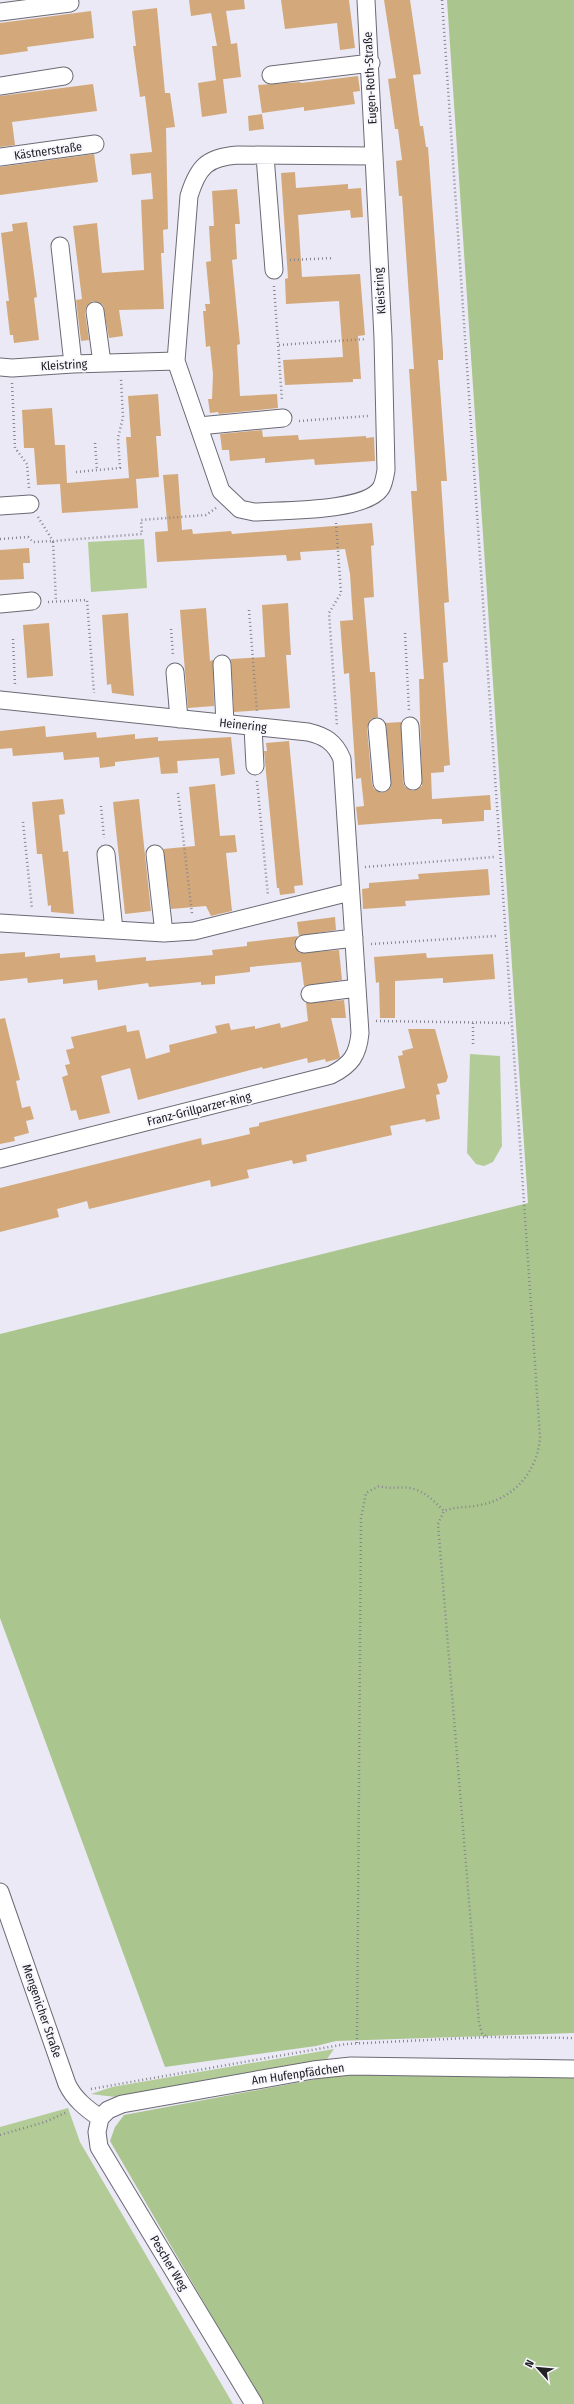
<svg xmlns="http://www.w3.org/2000/svg" width="574" height="2404" viewBox="0 0 574 2404" font-family="'Fira Sans Condensed',sans-serif">
	<rect width="100%" height="100%" fill="#eae9f5"/>
	<path fill="#b3cc97" d="M144,539L147,588L91,592L88,542Z
		M470,1054L500,1056L502,1146L493,1162L484,1166L476,1164L467,1153Z
		M334,2049L327,2059L115,2097L91,2094L112,2087Z
		M68,2108L80,2142L233,2404H0V2127Z"/>
	<path fill="#abc58f" d="M447,0H574V2033L336,2041L316,2046L165,2067L0,1618V1334L528,1203Z
		M348,2073L574,2076V2404H263L110,2141L115,2127L124,2115Z"/>
	<path fill="#d3a97b" d="M189,0H244L245,9L226,11L231,44L237,43L241,77L216,80L212,46H217L211,13L191,16Z
		M281,0H349L355,48L340,50L337,23L285,29Z
		M384,0H410L421,74L413,75L420,126H423L426,147H428L443,353V360H438L447,481H441L449,602L444,603L448,662L443,663L450,765L444,766V772L431,773L432,799L490,795L491,810H484V821L442,824V819H435L358,825L356,807L364,806L361,778L356,779L349,673L344,674L340,621L353,620L350,574L345,549L300,552L301,560L287,561L286,555L157,562L155,532L168,531L163,475L178,474L182,530L192,529L193,534L231,531L232,534L372,523L374,545L371,546L374,597L364,598L370,672H375L378,717L371,719L367,728L372,784L374,789L382,793L391,787L386,723L401,722L403,782L405,787L413,791L422,786L419,679H424L411,491H417L409,369H414L402,196H399L396,161L402,160L398,129H395L388,79L396,78Z
		M157,8L165,93H170L175,127L166,128L168,229L163,230L164,253H161L164,309L119,310L123,336L109,338L103,305L93,301L86,307L85,312L89,340L81,341L76,300L82,299L73,226L97,223L102,273L144,270L141,200L153,199L151,173L132,175L130,154L152,152L145,96L140,97L133,46H136L132,11Z
		M91,11L94,38L27,47L28,51L0,55V23Z
		M358,76L360,91L353,92L355,104L304,111V107L262,113L258,85L300,82L301,83Z
		M223,79L227,113L202,117L198,83Z
		M93,84L97,111L12,122L15,145L0,147V96Z
		M262,114L264,129L249,131L248,116Z
		M94,154L98,182L0,195V167Z
		M295,172L296,188L348,184V189L361,188L363,217L351,218L350,210L298,215L302,277L360,274L365,335L358,336L361,379H353V382L285,385L283,360L343,357L339,301L286,304L285,279L288,278L281,173Z
		M237,189L240,224H235L237,259L232,260L240,344L237,345L240,396L277,394L278,408L219,414L218,412L210,413L208,399H212L213,374L210,346L206,347L203,311H206L205,304H210L206,262L211,261L209,226H214L212,191Z
		M27,222L37,297L34,298L39,340L14,343L13,335H10L6,301H9L1,233L13,231L12,224Z
		M158,394L161,436H156L159,477L136,479L138,508L62,513L60,484L37,485L34,448H24L22,410L52,408L55,445H65L67,483L129,478L126,437H131L128,396Z
		M262,430L263,437L298,435L299,440L366,436V438L374,437L375,461L315,465L314,459L265,463V458L230,461L229,450H222L220,434Z
		M29,548L30,563H23L24,579L0,580V550Z
		M288,603L291,655H286L290,708L234,712L231,659L265,657L262,605Z
		M206,608L210,661L213,660L214,706L188,708L180,610Z
		M128,613L129,631L134,696L112,693L111,684L107,685L102,615Z
		M49,623L53,676L27,678L23,625Z
		M45,726L46,737L96,732L97,738L135,734V739L158,737V741L231,737L235,774L221,776L219,758L177,761L178,773L161,774L159,757L115,762V766L100,768L99,757L64,760L63,752L13,756L12,748L0,749V731Z
		M289,741L303,885L294,886L295,893L280,895L279,888H277L264,751H267L266,743Z
		M215,784L220,836L235,835L237,852L226,853L232,911L211,916L206,906L171,909L163,849L195,846L189,787Z
		M63,799L65,814L59,815L63,852L68,851L74,914L51,912V905L48,906L42,854H37L32,802Z
		M139,799L151,911L125,914L113,802Z
		M488,869L490,895L405,901L406,906L363,909L362,889L369,888V883L419,879L418,874Z
		M335,917L336,930L299,936L297,922Z
		M298,936L294,946L300,953L339,950L342,980L304,986L301,962L250,967V972L215,976V984L201,985V982L149,987L148,983L98,990L97,980L63,984V979L28,983L27,978L0,981V954L25,952V957L60,953V958L95,955L96,962L146,957V961L213,955L212,950L247,946V942Z
		M426,953L427,958L493,954L495,979L443,983V978L395,981V1018H380L379,982L376,983L374,957Z
		M344,1000L346,1018H331L340,1057L338,1059L326,1062L325,1059L308,1063L307,1058L263,1069L262,1067L138,1100L130,1068L101,1076L110,1113L79,1120L76,1110L71,1111L62,1077L68,1075L65,1065L70,1064L66,1050L74,1048L71,1037L126,1025L127,1032L139,1030L146,1059L170,1052L169,1045L217,1033L215,1026L229,1023L231,1030L255,1026V1029L280,1023L281,1028L308,1021L306,1003Z
		M5,1018L20,1080L16,1081L22,1108L30,1106L34,1119L26,1121L29,1133L14,1137L15,1141L0,1144V1019Z
		M408,1029H435L448,1077L446,1082L437,1084L440,1094L436,1095L440,1119L426,1122L425,1119L390,1126L392,1135L306,1155L307,1161L293,1164L292,1160L247,1170L249,1178L211,1187L210,1180L89,1209L87,1201L57,1209L59,1217L0,1232V1188L201,1138L202,1145L233,1138L250,1134L249,1128L259,1126V1123L405,1088L398,1056L403,1055L402,1051L413,1048Z"/>
	<g fill="none" stroke-linecap="round" stroke-linejoin="round">
		<defs>
			<path id="minor" d="M366,0L374,156
				M0,12L70,3
				M271,75L371,63
				M0,86L64,76
				M238,155L374,156L383,338L386,470C385,476 384,483 381,488C366,512 282,510 254,512L240,509L221,491L176,361L189,196C198,167 207,157 238,155Z
				M265,156L274,270
				M0,157L95,144
				M60,246L73,364
				M95,311L102,363
				M0,367L12,368L73,364L176,361
				M199,426L283,418
				M0,506L30,504
				M0,604L32,601
				M222,664L225,723
				M175,672L179,719
				M0,700L308,732C325,736 335,742 342,759L360,1033C358,1055 351,1065 331,1075L0,1159
				M410,726L413,781
				M253,727L255,766
				M377,727L382,783
				M106,854L114,930
				M155,854L164,933
				M0,923L164,933L194,931L350,892
				M304,944L354,938
				M310,994L357,988
				M0,1892L67,2084C74,2099 87,2109 100,2118
				M100,2118L108,2110L122,2104L313,2070L351,2066L574,2069
				M100,2118L97,2132L99,2147L254,2404"/>
		</defs>
		<use href="#minor" stroke="#6b6a74" stroke-width="19"/>
		<path stroke="#87868e" stroke-width="2.5" stroke-dasharray="1 3" stroke-linecap="butt" d="M442,0L540,1437C538,1471 514,1499 480,1505C467,1508 456,1506 444,1511L438,1524L479,2023L482,2033L487,2037
			M290,260L334,258
			M274,286L282,401
			M279,345L366,339
			M12,383L15,448L27,464L29,488
			M299,421L368,416
			M95,443L97,470
			M76,472L120,468L118,438L123,417L121,379
			M38,517L53,541L142,534L141,520L206,515L216,508
			M336,523L341,593L329,613L337,726
			M0,539L28,537L33,542L53,541L56,601
			M48,602L87,600L94,693
			M249,610L257,711
			M171,629L173,656
			M405,633L409,710
			M13,639L15,685
			M257,781L268,896
			M178,793L192,914
			M101,806L104,838
			M23,822L32,909
			M365,867L494,857
			M371,944L496,936
			M376,1021L511,1023
			M473,1023V1045
			M357,2043L361,1518L366,1493L379,1486C392,1490 399,1486 410,1488C425,1491 434,1501 444,1511
			M91,2089L346,2044L487,2037L574,2038
			M0,2135L45,2122L67,2112"/>
		<use href="#minor" stroke="#fff" stroke-width="17"/>
	</g>
	<g text-anchor="middle" stroke-width="4" stroke-linejoin="round" paint-order="stroke">
		<g font-size="12" fill="#222125" stroke="#f8f7fe">
			<text transform="translate(370 78) rotate(-93)" y="4">Eugen-Roth-Straße</text>
			<text transform="translate(48 151) rotate(-8)" y="4">Kästnerstraße</text>
			<text transform="translate(380 291) rotate(-94)" y="4">Kleistring</text>
			<text transform="translate(64 365) rotate(-3)" y="4">Kleistring</text>
			<text transform="translate(243 725) rotate(6)" y="4">Heinering</text>
			<text transform="translate(199 1109) rotate(-14)" y="4">Franz-Grillparzer-Ring</text>
			<text transform="translate(42 2011) rotate(71)" y="4">Mengenicher Straße</text>
			<text transform="translate(298 2074) rotate(-8)" y="4">Am Hufenpfädchen</text>
			<text transform="translate(169 2263) rotate(59)" y="4">Pescher Weg</text>
		</g>
	</g>
	<g transform="translate(538 2368) rotate(297)" stroke="#f8f7fe" stroke-width="3" paint-order="stroke">
	<path d="M0-3L7 15L0 10L-7 15Z" fill="#222125"/>
	<text y="-6" font-size="11" font-weight="bold" text-anchor="middle" fill="#222125">N</text>
	</g>
</svg>
